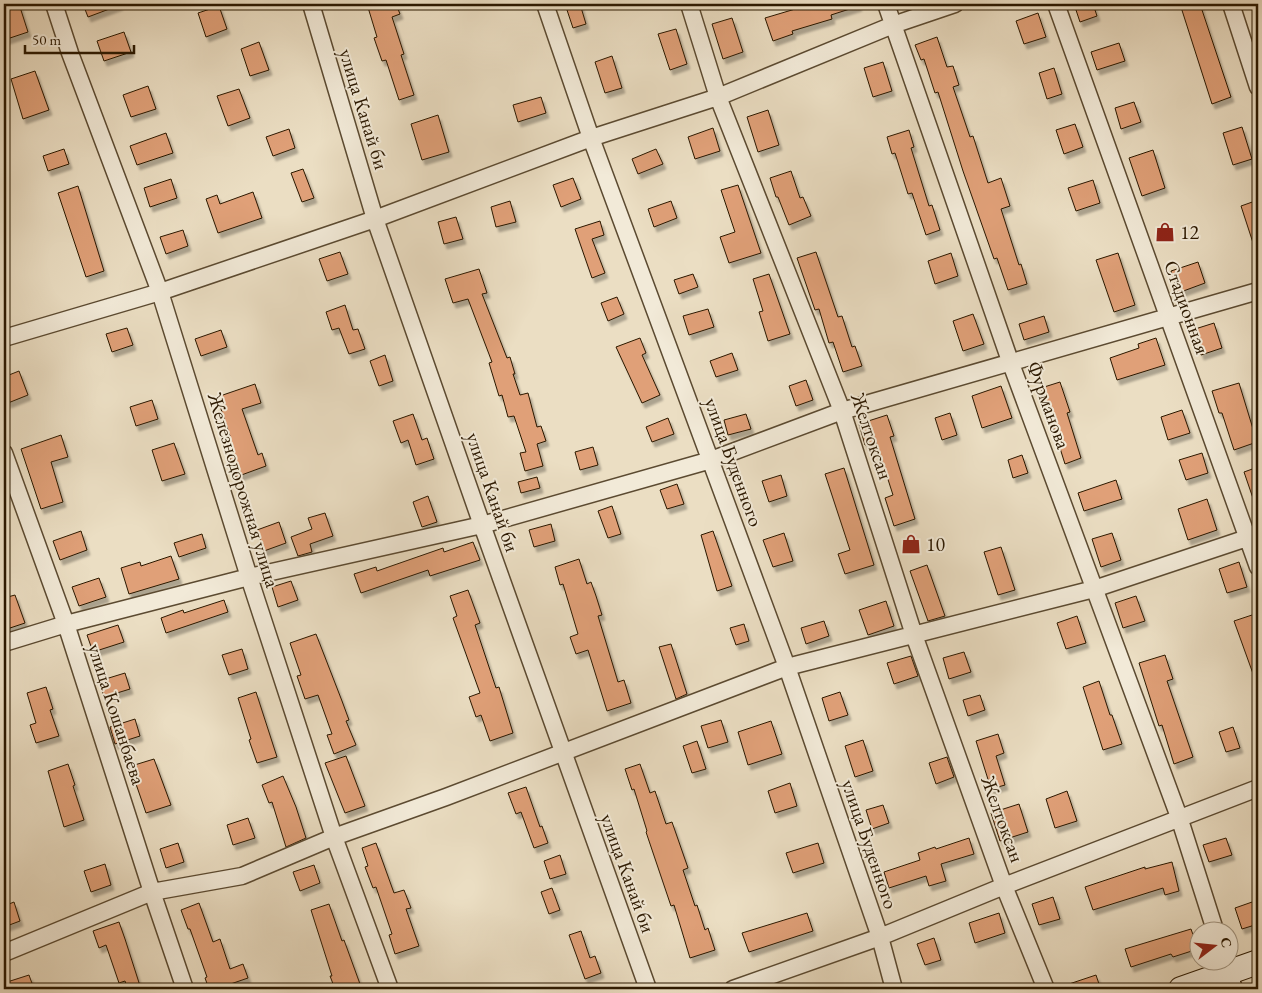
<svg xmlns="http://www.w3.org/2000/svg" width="1262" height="993" viewBox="0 0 1262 993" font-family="'EB Garamond',serif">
	<defs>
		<filter id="shadow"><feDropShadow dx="3" dy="5" stdDeviation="1" flood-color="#0004"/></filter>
	</defs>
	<rect width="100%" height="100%" fill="#ebdec3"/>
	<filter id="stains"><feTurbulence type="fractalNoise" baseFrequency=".004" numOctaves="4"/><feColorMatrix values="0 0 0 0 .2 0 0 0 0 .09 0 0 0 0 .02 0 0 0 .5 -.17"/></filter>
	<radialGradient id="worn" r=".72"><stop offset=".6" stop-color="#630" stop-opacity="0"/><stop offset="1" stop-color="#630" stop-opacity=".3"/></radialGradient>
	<path fill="#e0a078" stroke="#2b1800" filter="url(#shadow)" d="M4,4H19L28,32L4,40Z
		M83,4H120V5L88,17Z
		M367,4H396L400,14L392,17L404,54L401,55L414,95L399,100L386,60L382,61L374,38L377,37Z
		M577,4H580L586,24L573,28L566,7Z
		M812,4H858L859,6L831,15L832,19L792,31L793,34L773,41L765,18Z
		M1074,4H1093L1097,16L1080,22Z
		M1180,4H1200L1231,97L1212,104Z
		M219,6L227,29L206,37L198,13Z
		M1038,13L1046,37L1024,44L1016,21Z
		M732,18L743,52L723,59L712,24Z
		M676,29L687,64L670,70L658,34Z
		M124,32L131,52L104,61L97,41Z
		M937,37L947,67L953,66L959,85L953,87L970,137L973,136L988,183L1001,178L1010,206L1001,209L1019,265L1021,264L1027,284L1008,290L997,258L994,259L963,171L938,92L935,93L924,59L921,60L915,45Z
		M259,42L269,70L250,76L241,49Z
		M1119,43L1125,61L1097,70L1091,52Z
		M612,56L622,88L605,93L595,62Z
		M883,62L892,91L873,97L864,68Z
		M1054,68L1062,94L1047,99L1039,73Z
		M35,71L49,110L23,119L11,79Z
		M148,86L156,109L131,117L123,95Z
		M239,89L250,118L228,126L217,96Z
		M541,97L546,113L518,122L513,105Z
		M1134,102L1141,122L1121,129L1115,108Z
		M768,110L779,145L758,152L747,117Z
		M438,115L449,152L422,160L411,124Z
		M1075,124L1083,147L1064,154L1056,130Z
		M1242,127L1252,159L1233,165L1223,133Z
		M713,128L720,151L695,159L688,137Z
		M289,129L295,148L273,156L266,137Z
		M909,130L914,147L911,148L929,206L932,205L940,230L926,235L912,193L908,194L895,153L892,154L887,137Z
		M166,133L173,153L137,165L130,146Z
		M64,149L69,164L48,171L43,156Z
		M656,149L663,164L638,174L632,159Z
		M1153,150L1165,188L1142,196L1129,158Z
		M303,169L314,198L302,202L291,173Z
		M791,171L800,198L803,197L811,216L789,225L778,197H776L770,178Z
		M573,178L581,199L561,207L553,185Z
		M171,179L177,198L150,207L144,188Z
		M1093,180L1100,203L1076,211L1068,188Z
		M738,185L761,253L729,263L720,237L735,232L721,190Z
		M78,186L104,271L86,277L58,193Z
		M253,192L262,218L218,233L206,199L217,195L220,204Z
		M1258,200V251L1256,252L1241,206Z
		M510,201L516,222L496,227L491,207Z
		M671,201L677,218L654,227L648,209Z
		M456,217L463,239L444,244L438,222Z
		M600,221L604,235L592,239L605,273L592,278L575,229Z
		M183,230L188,246L166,254L160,237Z
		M340,252L348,274L327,281L319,259Z
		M816,252L838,317L842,316L852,347L855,346L862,366L843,372L833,342L829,343L819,309L815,310L797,258Z
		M951,253L958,276L935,284L928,261Z
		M1118,253L1135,305L1114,312L1096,260Z
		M1198,262L1205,283L1178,293L1171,271Z
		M479,269L487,293L482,294L507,358L510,357L515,374H513L520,395L528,393L537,427L541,426L546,441L537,444L543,466L525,471L520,453L526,452L514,416L508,417L502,395L499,396L489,363L492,362L468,299L453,303L445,279Z
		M693,274L698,287L679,294L674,280Z
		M769,274L790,334L768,341L759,312L763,311L753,279Z
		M617,297L624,314L608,321L601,303Z
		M345,305L353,330L358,329L365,349L349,354L339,328L332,330L326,312Z
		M708,309L714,327L689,335L683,316Z
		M973,314L984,344L963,351L953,321Z
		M1044,316L1049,332L1024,340L1019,324Z
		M1214,323L1222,348L1201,355L1192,330Z
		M127,328L133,345L112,352L106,334Z
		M221,330L227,347L201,356L195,339Z
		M640,338L646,353L642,355L660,395L642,403L616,347Z
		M1156,338L1165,365L1117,380L1110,358L1139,348L1138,344Z
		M732,353L738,370L716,377L710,361Z
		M385,355L393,381L379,386L370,361Z
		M19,371L28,395L8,403L4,390V377Z
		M806,380L813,400L796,406L789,386Z
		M1060,382L1070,412L1067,413L1081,458L1065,464L1041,388Z
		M1239,383L1257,442L1234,450L1222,413H1219L1212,391Z
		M255,384L261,403L242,409L258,455L262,453L266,466L236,477L224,438L230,436L217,397Z
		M1001,386L1012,418L982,428L972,396Z
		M152,400L158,419L136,426L130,407Z
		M1182,410L1190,433L1168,440L1161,417Z
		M950,413L957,435L942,440L935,418Z
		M413,414L422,440L427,438L434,459L416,465L408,440L401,443L393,421Z
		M746,414L751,429L728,435L724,420Z
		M887,415L894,436L890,437L915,519L894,526L885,498L893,495L876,442L865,445L859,424Z
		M668,418L674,434L652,442L646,427Z
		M61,435L68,457L51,462L63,502L41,509L21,449Z
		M174,443L185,474L162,481L152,450Z
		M593,447L598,465L580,470L575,452Z
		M1202,453L1208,473L1186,480L1179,460Z
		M1022,455L1028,473L1013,478L1008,460Z
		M1258,467V507H1256L1244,472Z
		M844,468L874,565L845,574L838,554L850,550L825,474Z
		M781,475L787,496L769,502L762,481Z
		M537,477L540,488L521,493L518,482Z
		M1116,480L1122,499L1084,511L1078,493Z
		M677,484L684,504L667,509L660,490Z
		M428,496L437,522L422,527L413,502Z
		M1207,499L1217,530L1188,540L1178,509Z
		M612,506L621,534L608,538L598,511Z
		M325,513L333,536L310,544L312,552L298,556L291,537L312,529L308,518Z
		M279,522L286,543L264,551L257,530Z
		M551,524L555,541L534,547L529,530Z
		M81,531L87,550L60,560L53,541Z
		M713,531L732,586L717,591L701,535Z
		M784,533L793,561L773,567L763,540Z
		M1112,533L1121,560L1101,567L1092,539Z
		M202,534L206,548L179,557L174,543Z
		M473,542L480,560L430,576L428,570L361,593L354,574L376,567L377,571L443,548L444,552Z
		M1001,547L1015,590L998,595L984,552Z
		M171,556L179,579L129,594L121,568L140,562L141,566Z
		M579,559L587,584L591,582L596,596L602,615L598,616L618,682L624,680L631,703L607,711L588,650L576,654L570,637L578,634L563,584L560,585L555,567Z
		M1239,562L1247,587L1227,593L1219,569Z
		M927,565L945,616L928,621L910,571Z
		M99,578L106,597L79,606L72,587Z
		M291,581L298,600L278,607L272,587Z
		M468,590L480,623L475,625L496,688L499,687L513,733L490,741L481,715L476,717L469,697L480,693L453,618L457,616L450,596Z
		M15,595L25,623L4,630V598Z
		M1136,596L1145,621L1123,628L1115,603Z
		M224,600L228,612L166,633L161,618L183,610L184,613Z
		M886,601L894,626L868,635L859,610Z
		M1255,614L1258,623V682H1256L1234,621Z
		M1077,616L1086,643L1066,649L1057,623Z
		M824,621L829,636L806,644L801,628Z
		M744,624L749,641L736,645L730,628Z
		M118,625L124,642L93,652L87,635Z
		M316,634L342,701L349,720L346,721L356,745L334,754L327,735L332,734L318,695L305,699L297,676L301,675L290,643Z
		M671,644L687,694L676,699L659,647Z
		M242,649L248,669L229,675L222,655Z
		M964,652L971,672L949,679L943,658Z
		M1165,655L1173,679L1167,681L1193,757L1174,764L1162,725L1159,726L1139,663Z
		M911,656L918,676L894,684L887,663Z
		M125,673L130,689L104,697L99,681Z
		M1099,681L1110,715H1112L1122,744L1103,750L1083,687Z
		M46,687L53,709L50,710L59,736L36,743L30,725L36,723L27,693Z
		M256,692L277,757L257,763L249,740L251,739L238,698Z
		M840,692L848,715L829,721L822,698Z
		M980,695L985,710L968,716L963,700Z
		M135,719L140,736L115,744L110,727Z
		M721,720L728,742L708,748L701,726Z
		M771,721L782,754L748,765L738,732Z
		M1233,727L1240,748L1226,752L1219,732Z
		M998,734L1004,753L996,756L1005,785L991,789L976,741Z
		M863,740L873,771L855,777L845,746Z
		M697,741L706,769L692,773L683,746Z
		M346,756L365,806L345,813L325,763Z
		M947,757L954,777L936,784L929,763Z
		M154,759L171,805L146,813L135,781L133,782L128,767Z
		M68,764L75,785L73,786L84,820L64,827L48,771Z
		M640,764L650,793L655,791L666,824L672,822L688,868L683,870L695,906L697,905L705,930L708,928L715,950L690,958L674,905L671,906L646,832L647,831L634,789L632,790L625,769Z
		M283,776L296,807L306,838L286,847L272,802L269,803L262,785Z
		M790,783L797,806L775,813L768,791Z
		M526,787L540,827L542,826L548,843L534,848L521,812L516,814L508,793Z
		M1067,791L1077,821L1055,828L1046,799Z
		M1019,804L1028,832L1000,841L991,813Z
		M883,805L889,823L872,829L866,810Z
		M248,818L255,838L233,845L227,825Z
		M969,838L974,854L941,864L946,881L929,886L926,876L889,888L884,872L920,860L918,853L935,847L936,849Z
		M1226,838L1232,855L1209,862L1203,845Z
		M178,843L184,862L166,868L160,849Z
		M376,843L394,893L404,890L411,908L406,909L419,946L395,954L389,935L392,934L376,887L373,888L365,867L368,866L362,848Z
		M818,843L824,863L793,873L786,853Z
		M560,855L566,874L550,879L544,861Z
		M1172,862L1179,891L1165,895L1163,888L1093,910L1085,887L1145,867V869Z
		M105,864L111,885L91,892L84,871Z
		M314,865L320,883L300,891L293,872Z
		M552,888L560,910L549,914L541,892Z
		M1053,897L1060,919L1039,925L1032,904Z
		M1255,901L1258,910V924L1242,929L1235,908Z
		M14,902L20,921L4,927V906Z
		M199,903L213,942L220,939L230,969L243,964L248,978L216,989H209L205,978L207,977L190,929H188L181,910Z
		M329,904L342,941L344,940L360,984L346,989H335L330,976H332L311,910Z
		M807,913L813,931L749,952L742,933Z
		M999,913L1005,933L975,943L969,923Z
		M119,922L125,939L141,989H128L125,981L119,983L106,945L99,948L93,931Z
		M1191,929L1198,949L1173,957L1171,954L1131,967L1125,949Z
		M581,931L590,958L595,956L601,973L585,979L569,935Z
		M934,938L941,960L925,965L917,944Z
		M29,975L34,989H4V983Z
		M1096,975L1100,987L1092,989H1061L1060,987Z"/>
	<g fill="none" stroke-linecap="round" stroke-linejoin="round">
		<defs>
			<path id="street" d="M54,4L70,53L160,292L249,577L334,837L390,989
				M311,4L375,219L482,525L648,989
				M545,4L591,138L787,667L880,937L894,989
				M689,4L718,97L842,411L914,635L1004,886L1046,989
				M886,4L1010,361L1179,817L1215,930
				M1056,4L1258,567
				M1231,4L1258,87
				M4,338L160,292L375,219L591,138L718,97L893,25L955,4
				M4,453L66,624L152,892L185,989
				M4,643L66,624L249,577L482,525L711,460L842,411L1258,291
				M4,953L152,892L242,876L334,837L446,797L787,667L1094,589L1247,538
				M1225,960L1234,989
				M733,989L880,937L1004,886L1258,788"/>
			<path id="secondary" d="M1181,989L1258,962"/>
		</defs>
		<use href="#street" stroke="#5b4a31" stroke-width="19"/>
		<use href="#secondary" stroke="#2b1800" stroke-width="26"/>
		<use href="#street" stroke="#f2ead8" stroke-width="16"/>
		<use href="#secondary" stroke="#f2ead8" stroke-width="24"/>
	</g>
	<defs>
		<symbol id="shop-bare" viewBox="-9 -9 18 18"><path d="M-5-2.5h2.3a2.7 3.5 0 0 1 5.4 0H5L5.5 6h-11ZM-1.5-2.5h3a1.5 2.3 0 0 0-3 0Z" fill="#8f2418" stroke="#f2ead8" stroke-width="2.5" paint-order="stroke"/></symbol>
	</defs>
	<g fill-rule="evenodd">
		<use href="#shop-bare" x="1151" y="218" width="28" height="28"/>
		<use href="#shop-bare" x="897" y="530" width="28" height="28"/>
	</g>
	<g text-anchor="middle" stroke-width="4" stroke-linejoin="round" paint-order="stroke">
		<g font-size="20" fill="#2b1800" stroke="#f2ead8">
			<text transform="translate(364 109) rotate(73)" y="7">улица Канай би</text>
			<text transform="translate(1187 307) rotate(70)" y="7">Стадионная</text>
			<text transform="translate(1049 405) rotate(70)" y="7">Фурманова</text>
			<text transform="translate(872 436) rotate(71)" y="7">Желтоксан</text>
			<text transform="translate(734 462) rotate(70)" y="7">улица Буденного</text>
			<text transform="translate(244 490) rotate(73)" y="7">Железнодорожная улица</text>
			<text transform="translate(493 492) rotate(71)" y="7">улица Канай би</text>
			<text transform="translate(117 714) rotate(72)" y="7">улица Кошанбаева</text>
			<text transform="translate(1003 819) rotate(70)" y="7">Желтоксан</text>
			<text transform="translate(870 844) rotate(71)" y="7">улица Буденного</text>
			<text transform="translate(628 873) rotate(70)" y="7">улица Канай би</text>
		</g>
		<g font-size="20" fill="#2b1800" stroke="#f2ead8" text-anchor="start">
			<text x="1180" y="239">12</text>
			<text x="926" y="551">10</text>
		</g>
	</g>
	<rect width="1262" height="993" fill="none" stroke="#ebdec3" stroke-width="20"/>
	<rect x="5" y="5" width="1252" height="983" fill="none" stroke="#2b1800" stroke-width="2.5"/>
	<rect x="10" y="10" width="1242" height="973" fill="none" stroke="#2b1800"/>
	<g transform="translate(1214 946) rotate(74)"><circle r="24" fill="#f2ead8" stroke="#a29682"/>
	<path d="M0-4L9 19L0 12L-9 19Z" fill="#8f2418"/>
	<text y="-8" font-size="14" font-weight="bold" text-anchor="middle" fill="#2b1800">С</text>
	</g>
	<path d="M25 45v8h109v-8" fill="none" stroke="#2b1800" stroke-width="2.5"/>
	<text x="32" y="45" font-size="15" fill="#2b1800" stroke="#f2ead8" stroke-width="4" paint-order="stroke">50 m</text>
	<rect width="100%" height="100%" filter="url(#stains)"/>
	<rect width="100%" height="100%" fill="url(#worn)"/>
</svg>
